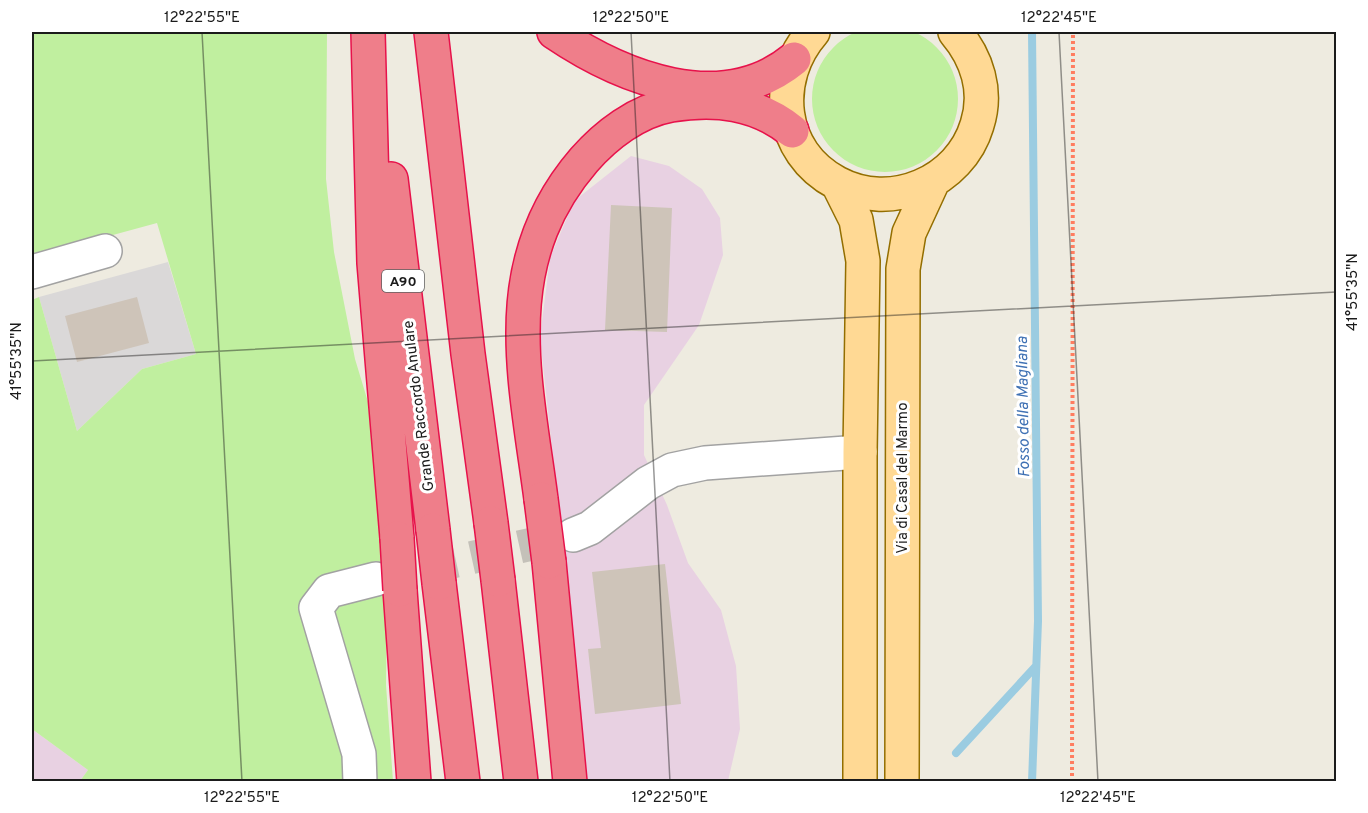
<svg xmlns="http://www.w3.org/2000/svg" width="1368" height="813" viewBox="0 0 1368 813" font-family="Overpass,sans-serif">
	<rect width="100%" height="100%" fill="#eeebe0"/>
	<path fill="#dad8d8" d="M168,262L196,354L142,369L77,431L39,297Z"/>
	<path fill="#e8d1e2" d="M631,156L669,166L702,189L720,218L723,255L699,325L644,405V455L667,505L688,563L721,610L736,666L740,729L728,781H588L540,337L550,258L574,201Z
		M32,729L88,770L80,781H32Z"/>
	<path fill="#c0ef9f" d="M812 99a73 73 0 1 1 146 0a73 73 0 1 1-146 0Z
		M32,32H327L326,179L334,252L355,359L368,402L387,601L386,685L393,781H80L88,770L32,729V300L39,297L77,431L142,369L196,354L157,223L32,257Z"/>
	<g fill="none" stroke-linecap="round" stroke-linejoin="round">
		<path stroke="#9bcce1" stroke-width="8" d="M956,753L1036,666
			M1032,782L1038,621L1032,32"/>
	</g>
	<path fill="#cec4b9" d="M611,205L672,208L667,332L605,330Z
		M137,297L149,343L77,362L65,316Z
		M665,564L681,704L595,714L588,649L601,648L592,572Z"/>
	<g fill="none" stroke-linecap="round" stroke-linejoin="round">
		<path stroke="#c4c1b9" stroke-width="33" stroke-dasharray="33 16" stroke-linecap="butt" d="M376,579L573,535"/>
		<defs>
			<path id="minor" d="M32,272L105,251
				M573,535L590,528L648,483L672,470L705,463L860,452
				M360,782L359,754L316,608L329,591L376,579"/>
			<path id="major" d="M813,32C772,79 778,152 837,183C891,212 960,182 977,125C988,91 977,58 955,32
				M838,184L856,220L863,261L860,452V782
				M902,782L903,269L909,233L933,181"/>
			<path id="highway" d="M368,32L374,263L397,538
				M431,32L468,354L491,523
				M554,32C622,78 722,118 794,59
				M391,179L433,530
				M541,499C525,377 495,263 584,160C606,135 637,111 671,105C715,98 756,102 792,131
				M549,562L570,782
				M498,580L521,782
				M439,583L463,782
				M400,590L414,782"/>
		</defs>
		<use href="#minor" stroke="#a2a2a2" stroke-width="36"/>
		<use href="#major" stroke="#936e00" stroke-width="36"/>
		<use href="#highway" stroke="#e7124b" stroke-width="36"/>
		<path stroke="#ff7d60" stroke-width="4" stroke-dasharray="3 3" stroke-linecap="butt" d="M1072,782L1073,32"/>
		<use href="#minor" stroke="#fff" stroke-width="33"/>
		<use href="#major" stroke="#ffd994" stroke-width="33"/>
		<use href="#highway" stroke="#ef7e8a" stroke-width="33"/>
		<defs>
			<path id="highway-bridge" d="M541,499L549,562
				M491,523L498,580
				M433,530L439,583
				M397,538L400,590"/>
		</defs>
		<use href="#highway-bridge" stroke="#e7124b" stroke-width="36" stroke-linecap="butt"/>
		<use href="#highway-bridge" stroke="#ef7e8a" stroke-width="33"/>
	</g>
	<path fill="none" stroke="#1b1b1b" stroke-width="1.5" stroke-opacity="0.45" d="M202,32L242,782M631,32L670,782M1059,32L1098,782M32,361L1336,292"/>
	<g text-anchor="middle" stroke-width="6" stroke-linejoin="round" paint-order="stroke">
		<rect fill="#fff" stroke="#5f5f5f" stroke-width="1.5" x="382" y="270" width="42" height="22" rx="4.5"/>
		<g font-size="14" font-weight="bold" fill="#1b1b1b">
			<text x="403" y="286">A90</text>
		</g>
		<g font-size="15" fill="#1b1b1b" stroke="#fff">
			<text transform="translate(418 406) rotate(-97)" y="5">Grande Raccordo Anulare</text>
			<text transform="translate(902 478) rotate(-90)" y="5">Via di Casal del Marmo</text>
		</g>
		<g font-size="16" font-style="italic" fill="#3f71b4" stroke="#fff">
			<text transform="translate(1022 407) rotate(-91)" y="6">Fosso della Magliana</text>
		</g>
	</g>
	<rect width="1368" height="813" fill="none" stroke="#ffffff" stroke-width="66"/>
	<rect x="33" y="33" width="1302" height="747" fill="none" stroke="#1b1b1b" stroke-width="2"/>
	<g font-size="15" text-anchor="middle" fill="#1b1b1b">
		<text x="202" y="22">12°22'55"E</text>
		<text x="631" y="22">12°22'50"E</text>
		<text x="1059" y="22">12°22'45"E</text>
		<text transform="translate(1352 292) rotate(-90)" y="5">41°55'35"N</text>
		<text transform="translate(16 361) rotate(-90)" y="5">41°55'35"N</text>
		<text x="242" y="802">12°22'55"E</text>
		<text x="670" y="802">12°22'50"E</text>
		<text x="1098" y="802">12°22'45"E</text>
	</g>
</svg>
